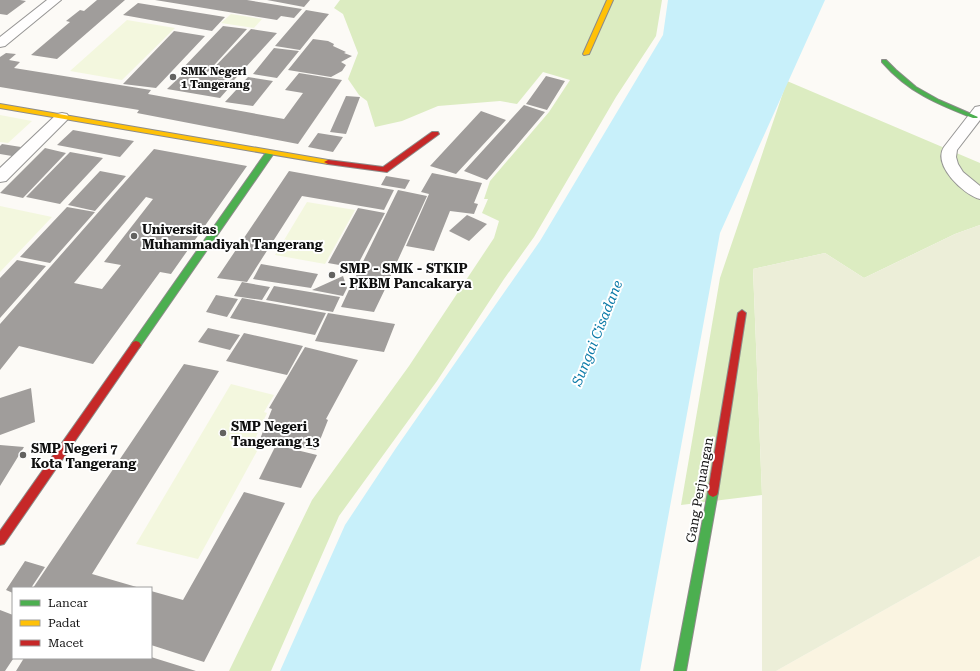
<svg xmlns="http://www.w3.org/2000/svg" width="980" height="671" viewBox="0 0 980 671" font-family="'Roboto Serif',serif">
	<rect width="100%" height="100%" fill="#fcfaf6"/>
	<path fill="#faf4e1" d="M980,556V671H776Z"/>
	<path fill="#dcecc1" d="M340,0H662L656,36L616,97L534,237L504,279L437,381L339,516L271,671H229L312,500L409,366L494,238L499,221L482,213L488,199H484L490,181L549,112L570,80L543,72L517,104L500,101L438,106L402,121L375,127L367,101L359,95L348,79L358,53L343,14L334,8Z
		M787,81L980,163V225L955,234L864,278L825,253L753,269L762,495L681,505L720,278Z"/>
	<path fill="#eceed8" d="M980,225V556L776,671H762V495L753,269L825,253L864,278L955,234Z"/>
	<path fill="#f3f7de" d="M231,14L262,19L254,28L221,23Z
		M127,20L175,28L122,80L70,71Z
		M0,115L32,121L8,143L0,142Z
		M307,202L355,210L325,264L275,255Z
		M0,206L52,217L0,272Z
		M231,384L274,395L264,412L267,413L255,439L262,442L198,559L136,544Z"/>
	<path fill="#c8f0fa" d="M668,0H825L720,233L640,671H280L345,525L396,448L540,241L663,35Z"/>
	<path fill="#a09d9b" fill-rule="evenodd" d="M0,0H20L26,1L7,15L0,14Z
		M97,0H125L57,59L31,55L70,22L66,21L80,10L84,11Z
		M155,0H247L302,9L294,18L281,16L277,20Z
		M267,0H310L304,7Z
		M138,3L225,17L212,31L123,15Z
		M306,10L329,14L300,50L275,46Z
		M223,26L247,29L207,73L182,69Z
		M251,29L277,33L234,80L212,77L235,81L220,98L167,89L184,73L206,76Z
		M174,31L205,36L156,88L123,84Z
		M313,39L328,41L334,44L333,46L346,52L344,53L352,56L341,62L346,65L342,71L331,77L288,70Z
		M274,48L299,51L277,78L253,74Z
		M6,53L16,54L9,60L20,62L14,68L151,90L148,94L284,119L303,93L285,90L299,73L342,80L298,144L137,113L139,110L0,87V57Z
		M546,76L565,81L547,110L526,104Z
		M248,77L273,81L253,106L225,102Z
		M346,96L360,97L346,134L330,132Z
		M524,105L545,112L487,180L464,171Z
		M481,111L506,120L456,174L430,166Z
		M73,130L134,141L120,157L57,145Z
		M318,133L343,137L333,152L308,147Z
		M2,144L21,147L12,156L0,154V146Z
		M45,148L66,153L23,198L0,193Z
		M154,149L247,166L171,274L160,272L93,364L19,346L0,370V324ZM146,197L153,199L104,262L121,265L102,289L74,283Z
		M70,152L103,158L60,204L26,197Z
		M100,171L126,176L95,211L68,205Z
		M289,171L394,190L384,210L302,196L247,282L217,278Z
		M432,173L482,183L474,203L478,204L474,214L450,211L434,251L406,246L429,194L421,192Z
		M386,176L410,180L405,189L381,185Z
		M398,190L427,196L387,284L355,278Z
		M67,207L95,212L50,263L20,257Z
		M358,208L385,213L356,268L328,263Z
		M467,215L487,224L469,241L449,231Z
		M17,260L46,266L0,318V278Z
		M261,264L318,274L311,288L253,279Z
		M343,276L347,288L343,296L312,290Z
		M354,279L387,285L374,312L341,307Z
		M242,282L270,287L262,300L234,296Z
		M274,286L340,297L333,312L266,300Z
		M216,295L238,299L227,317L206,312Z
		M242,298L326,313L315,335L230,318Z
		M328,313L395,324L384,352L315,341Z
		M208,328L240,335L230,350L198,342Z
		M244,333L303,346L287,375L226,361Z
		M305,347L358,360L326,419L328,420L316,450L260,439L272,409L269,408Z
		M184,364L219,371L92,574L140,588H33Z
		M31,388L35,422L0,435V398Z
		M0,445L24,447L0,486Z
		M276,445L317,455L301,488L259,479Z
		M244,492L285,503L204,662L151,645V591L183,600Z
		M25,561L45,567L31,588H13V593L6,590Z
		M0,610L13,615V659L5,671H0Z
		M151,657L196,671H16L24,658H151Z"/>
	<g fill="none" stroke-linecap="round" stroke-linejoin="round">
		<defs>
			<path id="street" d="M47,0H61L5,46L0,47V37Z
				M980,106V120L957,150L956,157L958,164L963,172L980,186V199C964,195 932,165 944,147L975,107Z
				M62,113L67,114L69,117L67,120L6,181L0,182V168L57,114Z"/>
			<path id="fast" d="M882,60H886L896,70L916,87L939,100L978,117L977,118H973C937,104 908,92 882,62Z
				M267,151H270L274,153L139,348H133L131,345L133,342Z
				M713,487L717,489L718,492L686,671H674L708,492L709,489Z"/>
			<path id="slow" d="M607,0H613L589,54L584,55L583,54Z
				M0,104L328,160L332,162L328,164L0,108Z"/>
			<path id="jam" d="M432,132H438L439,134L387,172L328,164L324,162L328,160L383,167Z
				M742,310L746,313L718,492L717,495L713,497L709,495L708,492L738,313Z
				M136,341L139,342L141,345L139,348L4,544L0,545V531L133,342Z"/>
		</defs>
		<use href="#street" stroke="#969594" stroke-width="2"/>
		<use href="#fast" stroke="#8d8c8a" stroke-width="2"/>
		<use href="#slow" stroke="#8d8c8a" stroke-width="2"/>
		<use href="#jam" stroke="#8d8c8a" stroke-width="2"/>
		<use href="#street" fill="#fffefe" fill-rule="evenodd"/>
		<use href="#fast" fill="#4caf50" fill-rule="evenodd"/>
		<use href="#slow" fill="#ffc107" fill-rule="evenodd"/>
		<use href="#jam" fill="#c62828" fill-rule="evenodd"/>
	</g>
	<g fill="#636260" stroke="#fff" stroke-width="1.5">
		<circle cx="173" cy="77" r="4"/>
		<circle cx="134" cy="236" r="4"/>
		<circle cx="332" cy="275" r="4"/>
		<circle cx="223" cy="433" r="4"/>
		<circle cx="23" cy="455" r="4"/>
	</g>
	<g text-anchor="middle" stroke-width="4" stroke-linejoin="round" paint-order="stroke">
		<g font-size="11" font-weight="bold" fill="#101010" stroke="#fff" text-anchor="start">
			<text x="181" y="75">SMK Negeri<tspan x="181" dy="13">1 Tangerang</tspan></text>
		</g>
		<g font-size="13" font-weight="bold" fill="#101010" stroke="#fff" text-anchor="start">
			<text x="142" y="234">Universitas<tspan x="142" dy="15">Muhammadiyah Tangerang</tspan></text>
			<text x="340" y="273">SMP - SMK - STKIP<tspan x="340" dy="15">- PKBM Pancakarya</tspan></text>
			<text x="231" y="431">SMP Negeri<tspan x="231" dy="15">Tangerang 13</tspan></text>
			<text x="31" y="453">SMP Negeri 7<tspan x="31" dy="15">Kota Tangerang</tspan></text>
		</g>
		<g font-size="13" fill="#101010" stroke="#fff">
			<text transform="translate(699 490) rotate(-80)" y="5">Gang Perjuangan</text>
		</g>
		<g font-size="14" font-style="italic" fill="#0b7aa8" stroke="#fff">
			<text transform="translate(597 333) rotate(-68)" y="5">Sungai Cisadane</text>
		</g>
	</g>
	<rect x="12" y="587" width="140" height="72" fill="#ffffff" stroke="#9f9f9f"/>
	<rect x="20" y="600" width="20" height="6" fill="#4caf50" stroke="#9f9f9f"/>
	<text x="48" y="607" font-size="12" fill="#101010">Lancar</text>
	<rect x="20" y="620" width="20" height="6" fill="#ffc107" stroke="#9f9f9f"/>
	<text x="48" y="627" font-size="12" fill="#101010">Padat</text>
	<rect x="20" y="640" width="20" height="6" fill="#c62828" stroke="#9f9f9f"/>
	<text x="48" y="647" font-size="12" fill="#101010">Macet</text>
</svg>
